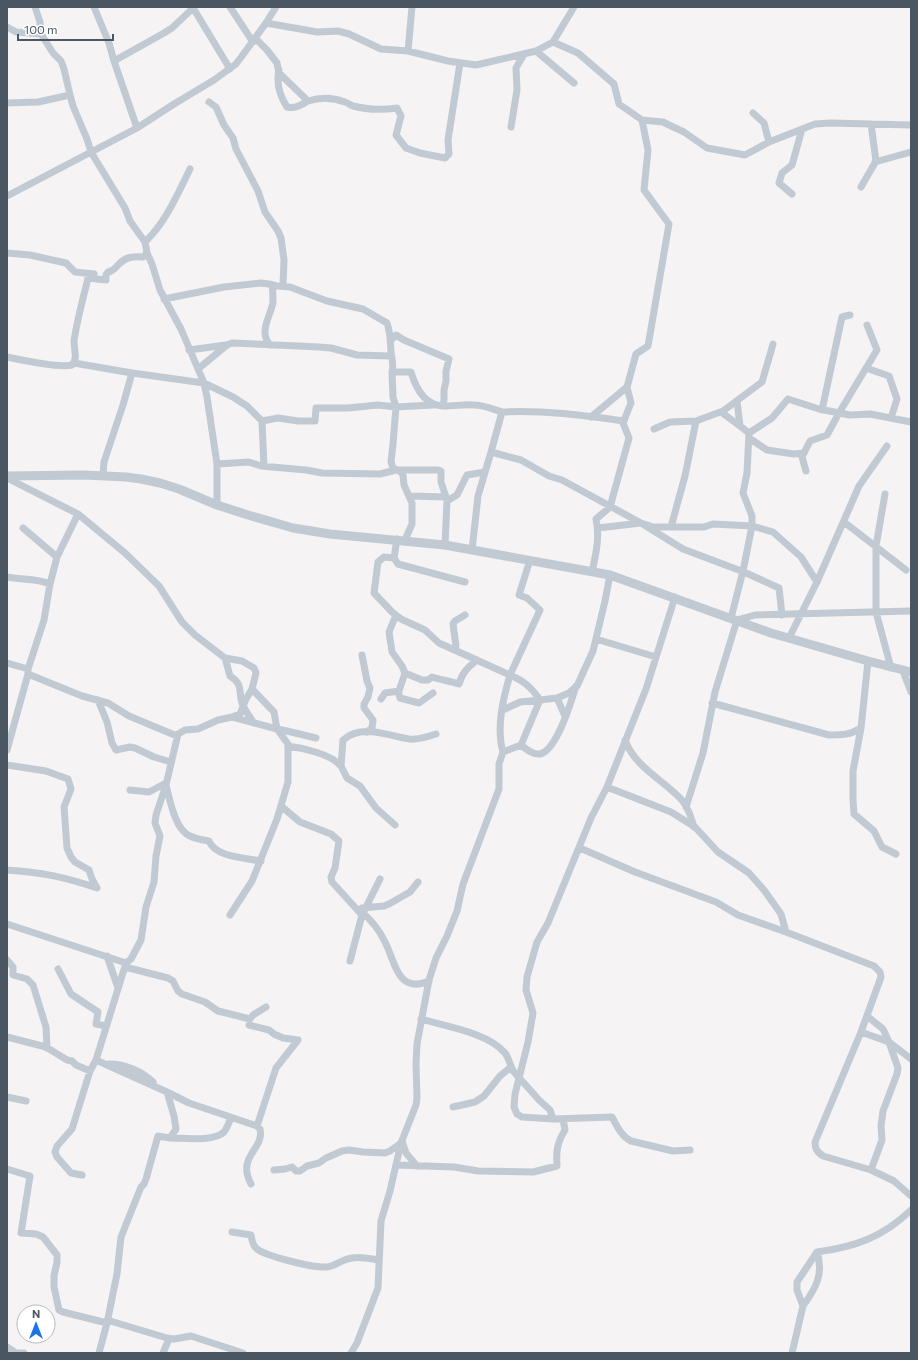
<svg xmlns="http://www.w3.org/2000/svg" width="918" height="1360" viewBox="0 0 918 1360" font-family="Commissioner,sans-serif">
	<rect width="100%" height="100%" fill="#f5f3f3"/>
	<g fill="none" stroke-linecap="round" stroke-linejoin="round">
		<path stroke="#c1cad2" stroke-width="7" d="M35,7L40,22L41,34
			M94,7L109,43L114,61L137,128
			M230,7L253,42
			M266,23L317,32L338,31L349,34L381,49L408,51L448,61L476,65L536,51L553,42L574,7
			M7,27L16,32L41,34L53,53L61,61L64,69L70,95
			M256,39L267,50L277,63L279,73L308,101C320,97 332,97 345,102C348,103 350,105 353,106C368,110 382,110 397,108L401,116L396,135L406,148L420,153L445,158L449,154L448,140L460,63
			M553,42L578,53L614,84L619,104L642,120L663,122L669,125L684,132L707,148L745,155L769,142L815,124L831,123L911,125
			M408,51L412,7
			M536,51L574,83
			M114,61L164,33L172,28L191,10L195,11L198,16L230,69
			M279,70C276,83 280,96 287,107C295,109 301,105 308,101
			M209,102L216,107L224,125L233,138L236,149L258,191L265,212L278,231L281,238L284,260L283,286
			M7,103L38,102L70,95L73,106L87,139L91,152L125,208L130,221L145,242
			M753,113L764,123L769,142
			M511,127L517,90L516,68L524,54
			M875,162L911,152
			M190,169C177,195 166,222 145,242L147,253L152,264L160,290L181,329L204,383L207,397L217,464V505
			M861,187L876,161L871,124
			M792,194L779,183L782,173L792,165L802,129
			M7,196L137,128L174,104L214,80L236,64L242,56L266,23L276,7
			M7,253L30,255L66,263L75,272L94,274
			M164,299L224,287L261,283L269,284L277,286L290,287L327,301L363,309L387,323C391,335 390,340 391,352C392,359 394,366 392,372H411C416,389 426,407 446,406C455,406 465,404 474,405C483,405 493,409 502,412L491,452L521,460L549,476L562,480L641,523L683,549L744,572L779,588L782,615
			M391,340L396,335L404,340L449,359L446,371V381L444,390V399L443,406
			M270,345C258,331 271,316 273,302C273,296 273,290 272,285
			M189,350L226,345
			M7,357C21,360 60,368 72,365C78,358 74,350 74,341C77,320 83,299 88,278L106,280V275L108,272C114,271 115,268 119,264C126,257 133,256 143,257L147,253
			M74,363L132,373
			M866,368L889,376L897,399L891,418
			M198,369L227,345L232,343L319,347L331,348L357,355L391,356
			M392,372L393,397L396,407L393,444L391,462L393,468L401,472L403,475L404,485L412,503V524L405,540
			M737,401L740,426L749,433
			M822,410L842,317L850,315
			M502,412C543,410 583,415 624,421
			M721,412L740,426
			M591,417L627,387
			M654,429L670,422L696,421L723,411L762,382L773,344
			M749,438L767,450L794,454L804,453
			M217,464L249,462L261,466L306,470L322,473L380,474L396,470H438L441,471V482L446,497
			M264,466L262,421L278,418L298,421H315L316,408H348L378,405L396,407L433,405
			M806,471L802,457L810,441L827,435L839,413L877,350L867,325
			M103,475L104,462L123,405L132,373L204,383L233,397L247,406L262,421
			M7,478L78,514L57,557L50,584L44,620L28,669V674L7,750
			M885,494L876,546V612L891,668
			M409,496L446,497L447,499
			M78,514L125,553L159,586L182,622L195,635L225,658L242,661L254,668L256,673L252,689L274,712L277,729L288,744V782L277,819L252,881L230,915
			M844,522L906,570
			M671,527L685,476L696,421
			M23,528L57,557
			M598,528L641,523L653,527H704L713,524L752,526L773,532L801,557L817,582
			M397,539L394,558L384,557L378,562L374,593L392,612L401,619L425,630L439,643L510,675L540,610L527,598L519,595L530,560
			M445,545L447,501L457,495L467,475L485,472
			M472,550L478,496L491,452
			M394,558L398,564L465,582
			M592,572C596,553 600,537 596,519L610,507L629,438L623,423L631,403L627,387L636,354L648,346L669,224L644,190L648,150L642,120
			M7,577C22,580 36,578 50,584
			M731,618L743,571L752,526V516L743,493L747,473L749,433L772,418L788,399L819,409L850,415L870,414L911,422
			M789,638L817,582L859,486L887,446
			M596,639L656,657
			M452,649L456,646L453,624L455,621L465,615
			M362,655L367,681L370,688L368,697L364,704V708L373,720L372,728L367,732
			M225,658L230,676C244,685 238,691 242,703C245,711 250,717 254,723
			M7,663L28,669
			M903,671L911,692
			M405,673L422,680H428L432,677C441,680 450,681 459,684C462,673 468,667 477,660
			M28,674L82,696L108,703L129,716L177,736
			M398,691L400,698L419,703L433,693
			M557,698L565,716
			M381,699L385,693L399,691L405,673L402,666L392,652L389,632L396,615
			M98,700L107,722L112,743L116,750L130,747L135,748L154,757L171,762
			M712,703L829,735C842,735 850,735 861,728L868,661
			M503,710L520,702L540,700
			M232,717L240,714L246,699L252,689
			M861,728L853,771V800L854,814L874,831L882,847L896,854
			M625,740C634,766 663,780 681,799C688,807 691,817 694,827
			M521,745C526,749 533,755 540,754C557,750 571,702 576,686
			M288,746C303,748 331,754 341,766L343,740C362,723 388,736 409,739C418,740 427,737 436,734
			M503,752C496,728 503,699 510,675C524,681 531,687 540,700
			M7,765L46,771L68,779L71,789L64,807L67,848L71,857L75,862L89,870L92,879L97,888C65,877 40,872 7,870
			M341,766L347,778L360,786L376,808L395,825
			M166,785C170,800 175,830 190,836C196,839 203,840 209,841C215,857 245,858 261,861
			M607,787L671,812L695,827L718,852L749,873L764,890L781,914L786,932L874,966L880,972L881,977L861,1032L889,1042L898,1068L897,1074L883,1111L881,1126L882,1140L871,1170L894,1181L911,1196
			M130,790L149,792L166,783
			M281,806L300,822L331,834L339,841L335,868L331,877L332,882L362,915L380,879
			M686,807L703,753L715,692L737,620L755,615L911,611
			M580,848L635,872L716,902L738,915L786,932
			M362,908L384,906L389,904L410,892L418,882
			M363,913C372,921 379,930 384,940C395,959 396,995 429,981
			M7,924L126,963L96,1060L167,1092L174,1116L176,1129L170,1138L158,1136L146,1179L144,1184L141,1187L121,1237L117,1274L107,1323L99,1353
			M107,956L118,988
			M7,960L13,967V975L27,979L33,985L46,1027L47,1048
			M350,961L362,915
			M126,963L131,959L141,940L146,907L154,882L156,856L160,836L155,823L156,815L166,785L178,734L185,730L198,729L218,720L232,717L277,729L287,731L316,738
			M125,967L168,978L173,981L178,991L182,994L205,1002L218,1011L250,1019L253,1015L266,1007
			M58,969L71,994L98,1012L96,1024L106,1026
			M867,1016L883,1029L889,1042L911,1059
			M421,1019C445,1026 489,1033 505,1053C509,1058 510,1066 514,1072L539,1100L550,1110L553,1119L612,1117C617,1126 621,1136 631,1141L673,1151L690,1150
			M249,1025L269,1030L274,1034L283,1038L298,1040L276,1068L257,1126
			M861,1032L815,1142C815,1149 817,1152 823,1156L871,1170
			M7,1037L46,1047L67,1060L72,1061L76,1065L90,1071L96,1060
			M109,1064C125,1064 142,1071 153,1082
			M167,1092L189,1103L257,1126L260,1129C265,1149 236,1156 251,1184
			M7,1097L26,1101
			M453,1107L475,1102L484,1096L500,1076L511,1067
			M553,1119L522,1117L517,1114L514,1107L515,1094L528,1042L533,1013L526,990L527,977L537,942L548,923L591,818L607,787L646,689L675,597
			M170,1138C183,1138 214,1142 224,1132C227,1128 229,1122 231,1118
			M402,1141L406,1153L417,1166
			M396,1165L454,1167L478,1171L533,1172L557,1166C556,1151 557,1143 565,1130L563,1119
			M7,1169L30,1176L21,1233L36,1234L43,1237L57,1255V1262L54,1276V1287L59,1310L63,1312L107,1323
			M274,1170L285,1169L292,1167L296,1171H300L307,1166L319,1163L326,1158L342,1151L349,1150L363,1152L385,1153L390,1151L401,1143
			M82,1175L71,1173L57,1157L55,1152L57,1146L72,1129L90,1071
			M232,1232L251,1235C252,1240 252,1245 257,1249C266,1256 313,1268 326,1267C335,1267 342,1259 352,1258C360,1256 371,1259 379,1260
			M803,1306C816,1288 824,1274 817,1252
			M107,1320L167,1338L174,1339L191,1336L243,1353
			M7,1347L16,1353H24
			M163,1353L169,1339
			M351,1353L357,1343L378,1288L381,1221L390,1191L401,1143L416,1105L417,1098L416,1064L417,1044L429,980L436,958L447,936L457,911L463,884L499,789V764L503,752L521,745L540,700L557,698L569,693L577,686L593,651L605,601L610,575
			M792,1353L803,1306L797,1290V1282L817,1252C855,1247 883,1237 911,1210"/>
		<path stroke="#c1cad2" stroke-width="9" d="M7,476L84,475L126,477L141,479L160,483L179,489L217,505L248,515L293,528L330,534L445,545L610,575L771,633L868,661L911,672"/>
	</g>
	<rect width="918" height="1360" fill="none" stroke="#4a5661" stroke-width="16"/>
	<g transform="translate(36 1324)"><circle r="19" fill="#ffffff" stroke="#b7bbc0"/>
	<path d="M0-3L7 15L0 10L-7 15Z" fill="#1a73e8"/>
	<text y="-6" font-size="11" font-weight="bold" text-anchor="middle" fill="#4a5661">N</text>
	</g>
	<path d="M18 34v6h95v-6" fill="none" stroke="#4a5661" stroke-width="2"/>
	<text x="24" y="34" font-size="12" fill="#4a5661" stroke="#ffffff" stroke-width="3" paint-order="stroke">100 m</text>
</svg>
